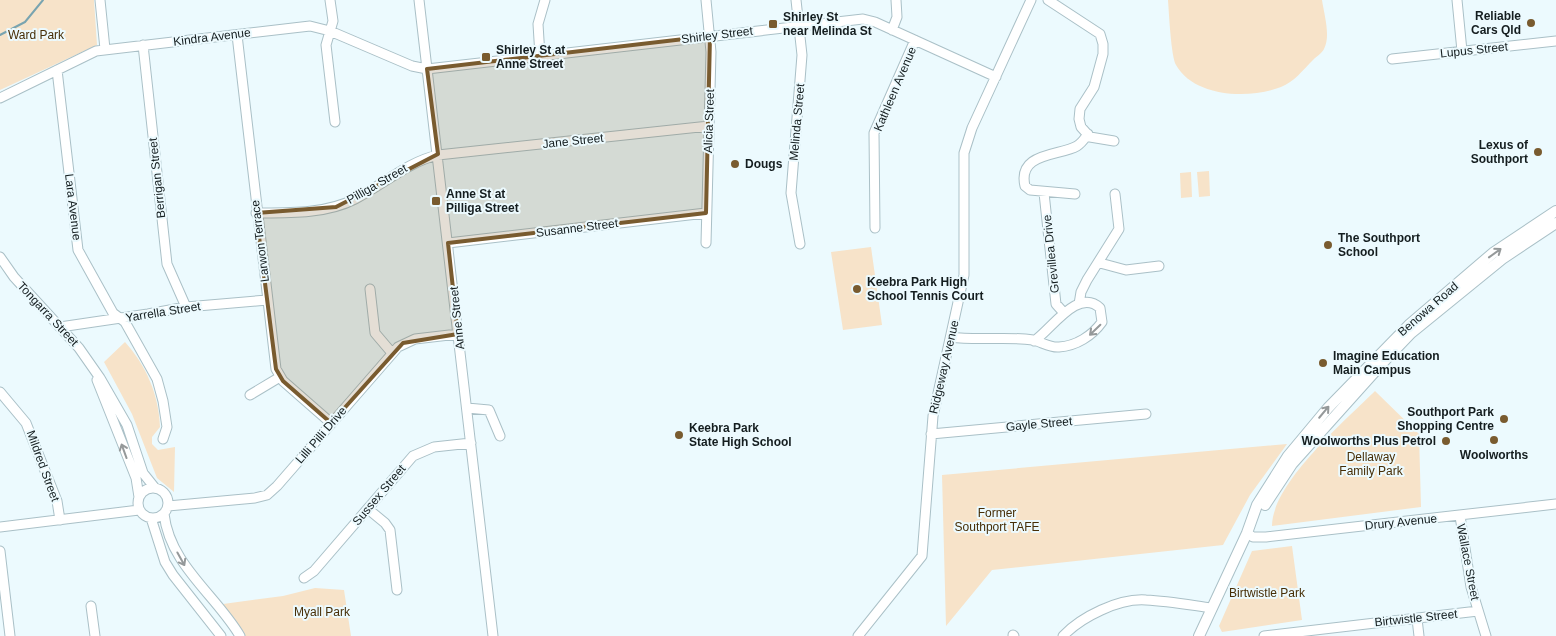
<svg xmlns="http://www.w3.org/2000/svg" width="1556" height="636" viewBox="0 0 1556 636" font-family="Arial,sans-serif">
	<rect width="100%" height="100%" fill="#ecfafe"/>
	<path fill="#f7e3c9" d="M0,0H94L97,45L0,90Z
		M1168,0H1322C1324,14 1331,36 1324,49C1322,53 1316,57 1313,60C1303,70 1294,82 1281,87C1250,99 1195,98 1176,65C1171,56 1169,13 1168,0Z
		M1209,171L1210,196L1199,197L1197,172Z
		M1191,172L1192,197L1181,198L1180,173Z
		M871,247L882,325L843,330L831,252Z
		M125,342C146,365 159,395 160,427L152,437V444L158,450L175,447L174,492L157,478L132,414L104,362Z
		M1375,391L1419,434L1421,507L1272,526C1272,483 1346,420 1375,391Z
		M1287,444L1250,495L1223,545L992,570L946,626L942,475Z
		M1292,546L1302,620L1222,632L1219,626L1252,551Z
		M315,588L344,590L351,636H244L223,604L283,596Z"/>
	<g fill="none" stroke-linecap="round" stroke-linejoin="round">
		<path stroke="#79a4b0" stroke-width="2" d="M0,35L25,22L43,0"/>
		<defs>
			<path id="minor" d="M100,0L105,49
				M330,0L333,21L326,45L335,122
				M419,0L493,636
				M796,0L802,55L791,193L800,244
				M1048,0L1100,34L1103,44V54L1094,87L1080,109L1079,119L1081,127L1090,137L1114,141
				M1457,0L1462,51
				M892,30L897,17L896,0
				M237,35L276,369L283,381L331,423
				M143,45L167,264L186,307
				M540,56L538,24L545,0
				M1392,59L1556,41
				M57,70L78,250L113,313L125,322L157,379L163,401L167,427L163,439
				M0,98L96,51L310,26L330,31L412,66L427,69L863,19L875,22L996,77
				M1044,193L1056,304L1064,313
				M1075,194L1030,190L1025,186C1017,152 1060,156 1077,146C1082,143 1085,138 1088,134
				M256,213C289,213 326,214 355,199C383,185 407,162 438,155L709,126
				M875,228L874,133L915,40
				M448,243L706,213
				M706,243L711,52L706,0
				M0,257L14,277L79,348L100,378L127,425L143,473L155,488
				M1100,263L1126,270L1159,266
				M370,289L375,333L392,353
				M1079,304L1081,292L1087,280L1119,229L1115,194
				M60,327L148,314L186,307L267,300
				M951,337C978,341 1006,336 1033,340C1042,342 1050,348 1059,347C1076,346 1092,336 1102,322L1100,308C1078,287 1051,330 1034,341
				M97,380L136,478L139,497
				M0,392L26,423L57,501L60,520
				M250,395L280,377
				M467,408L489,410L500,436
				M931,434L1146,414
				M138 503a15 15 0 1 1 30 0a15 15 0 1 1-30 0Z
				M168,506L255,498L267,495L277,486L398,347L415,339L458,334
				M368,509L385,523L390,530L397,590
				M164,514C170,565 215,594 240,636
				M1460,516L1471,587L1486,636
				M151,518L165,562L173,575L221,636
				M0,527L139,510
				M1247,533L1253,537H1266L1556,504
				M0,551L10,636
				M304,578L314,571L413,456L434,447L471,443
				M91,606L95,636
				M1417,619L1419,636
				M1013,635L1014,636
				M858,636L922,556L933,416L964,275V153L972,128L1031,0
				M1063,636C1081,617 1119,598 1146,600C1168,601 1190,605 1212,608
				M1264,636L1478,611"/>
			<path id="major" d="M1265,505L1292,464L1388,357L1411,333L1502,259L1556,223
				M1199,636L1247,533L1257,505L1288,456L1328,408L1410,324L1493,253L1556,211"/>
		</defs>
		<use href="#minor" stroke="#aac0c7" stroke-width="11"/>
		<use href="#major" stroke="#aac0c7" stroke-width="12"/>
		<use href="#minor" stroke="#fff" stroke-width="9"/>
		<use href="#major" stroke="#fff" stroke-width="10"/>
	</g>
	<defs><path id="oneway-shaft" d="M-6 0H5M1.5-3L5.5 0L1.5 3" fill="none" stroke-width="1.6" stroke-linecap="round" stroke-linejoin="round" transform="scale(1.25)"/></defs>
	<g stroke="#95999a">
		<use href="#oneway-shaft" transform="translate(1495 253) rotate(-36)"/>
		<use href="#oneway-shaft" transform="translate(1095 330) rotate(136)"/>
		<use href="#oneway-shaft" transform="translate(1324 412) rotate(-50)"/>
		<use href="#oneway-shaft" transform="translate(124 451) rotate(-110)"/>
		<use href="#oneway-shaft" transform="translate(181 559) rotate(61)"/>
	</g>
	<path fill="#795b2f" fill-opacity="0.2" stroke="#795b2f" stroke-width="4" stroke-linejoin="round" d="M710,36L706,213L448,243L458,334L403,343L331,423L283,381L276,369L256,213L336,207L438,154L427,69Z"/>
	<g fill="#795b2f" stroke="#ecfafe" stroke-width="2">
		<circle cx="1531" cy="23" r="5"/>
		<rect x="768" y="19" width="10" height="10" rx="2.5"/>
		<rect x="481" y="52" width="10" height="10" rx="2.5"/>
		<circle cx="1538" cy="152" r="5"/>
		<circle cx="735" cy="164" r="5"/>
		<rect x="431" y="196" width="10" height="10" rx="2.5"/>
		<circle cx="1328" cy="245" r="5"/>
		<circle cx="857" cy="289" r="5"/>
		<circle cx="1323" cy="363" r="5"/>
		<circle cx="1504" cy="419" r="5"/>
		<circle cx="679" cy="435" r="5"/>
		<circle cx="1494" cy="440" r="5"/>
		<circle cx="1446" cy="441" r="5"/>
	</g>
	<g text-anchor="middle" stroke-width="4" stroke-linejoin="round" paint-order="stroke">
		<g font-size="12" font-weight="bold" fill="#141d1f" stroke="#ecfafe" text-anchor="start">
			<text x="1521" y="20" text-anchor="end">Reliable<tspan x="1521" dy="14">Cars Qld</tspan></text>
			<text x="783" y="21">Shirley St<tspan x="783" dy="14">near Melinda St</tspan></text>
			<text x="496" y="54">Shirley St at<tspan x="496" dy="14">Anne Street</tspan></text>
			<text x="1528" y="149" text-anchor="end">Lexus of<tspan x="1528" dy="14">Southport</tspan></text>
			<text x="745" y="168">Dougs</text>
			<text x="446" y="198">Anne St at<tspan x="446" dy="14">Pilliga Street</tspan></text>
			<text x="1338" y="242">The Southport<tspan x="1338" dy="14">School</tspan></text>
			<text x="867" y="286">Keebra Park High<tspan x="867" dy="14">School Tennis Court</tspan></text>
			<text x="1333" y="360">Imagine Education<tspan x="1333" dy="14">Main Campus</tspan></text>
			<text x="1494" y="416" text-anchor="end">Southport Park<tspan x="1494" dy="14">Shopping Centre</tspan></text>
			<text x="689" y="432">Keebra Park<tspan x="689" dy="14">State High School</tspan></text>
			<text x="1436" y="445" text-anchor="end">Woolworths Plus Petrol</text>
			<text x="1494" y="459" text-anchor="middle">Woolworths</text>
		</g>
		<g font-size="12" fill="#472e06" stroke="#ecfafe">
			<text x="36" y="39">Ward Park</text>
			<text x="1371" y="461">Dellaway<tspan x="1371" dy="14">Family Park</tspan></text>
			<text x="997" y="517">Former<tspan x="997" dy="14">Southport TAFE</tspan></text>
			<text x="1267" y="597">Birtwistle Park</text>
			<text x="322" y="616">Myall Park</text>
		</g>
		<g font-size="12" fill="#141d1f" stroke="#ecfafe">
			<text transform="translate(717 35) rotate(-7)" y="4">Shirley Street</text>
			<text transform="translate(212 37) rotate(-7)" y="4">Kindra Avenue</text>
			<text transform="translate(1474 50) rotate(-6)" y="4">Lupus Street</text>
			<text transform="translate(895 89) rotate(-67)" y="4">Kathleen Avenue</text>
			<text transform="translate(709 121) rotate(-88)" y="4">Alicia Street</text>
			<text transform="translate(797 122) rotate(-85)" y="4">Melinda Street</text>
			<text transform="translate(573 141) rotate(-6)" y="4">Jane Street</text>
			<text transform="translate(157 178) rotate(-96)" y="4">Berrigan Street</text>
			<text transform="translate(377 184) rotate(-30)" y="4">Pilliga Street</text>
			<text transform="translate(73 207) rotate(83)" y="4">Lara Avenue</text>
			<text transform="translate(577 228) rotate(-7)" y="4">Susanne Street</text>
			<text transform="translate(260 241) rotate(-97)" y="4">Larwon Terrace</text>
			<text transform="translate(1051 254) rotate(-96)" y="4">Grevillea Drive</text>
			<text transform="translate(1428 309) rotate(-41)" y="4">Benowa Road</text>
			<text transform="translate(163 312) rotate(-9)" y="4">Yarrella Street</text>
			<text transform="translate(48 314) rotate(47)" y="4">Tongarra Street</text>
			<text transform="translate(457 318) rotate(-96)" y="4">Anne Street</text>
			<text transform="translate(944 367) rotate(-77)" y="4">Ridgeway Avenue</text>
			<text transform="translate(1039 424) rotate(-5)" y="4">Gayle Street</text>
			<text transform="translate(321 435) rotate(-49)" y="4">Lilli Pilli Drive</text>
			<text transform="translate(43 466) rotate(70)" y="4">Mildred Street</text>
			<text transform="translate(379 495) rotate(-50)" y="4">Sussex Street</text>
			<text transform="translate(1401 522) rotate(-6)" y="4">Drury Avenue</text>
			<text transform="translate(1468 562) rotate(79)" y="4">Wallace Street</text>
			<text transform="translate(1416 618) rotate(-6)" y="4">Birtwistle Street</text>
		</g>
	</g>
</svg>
